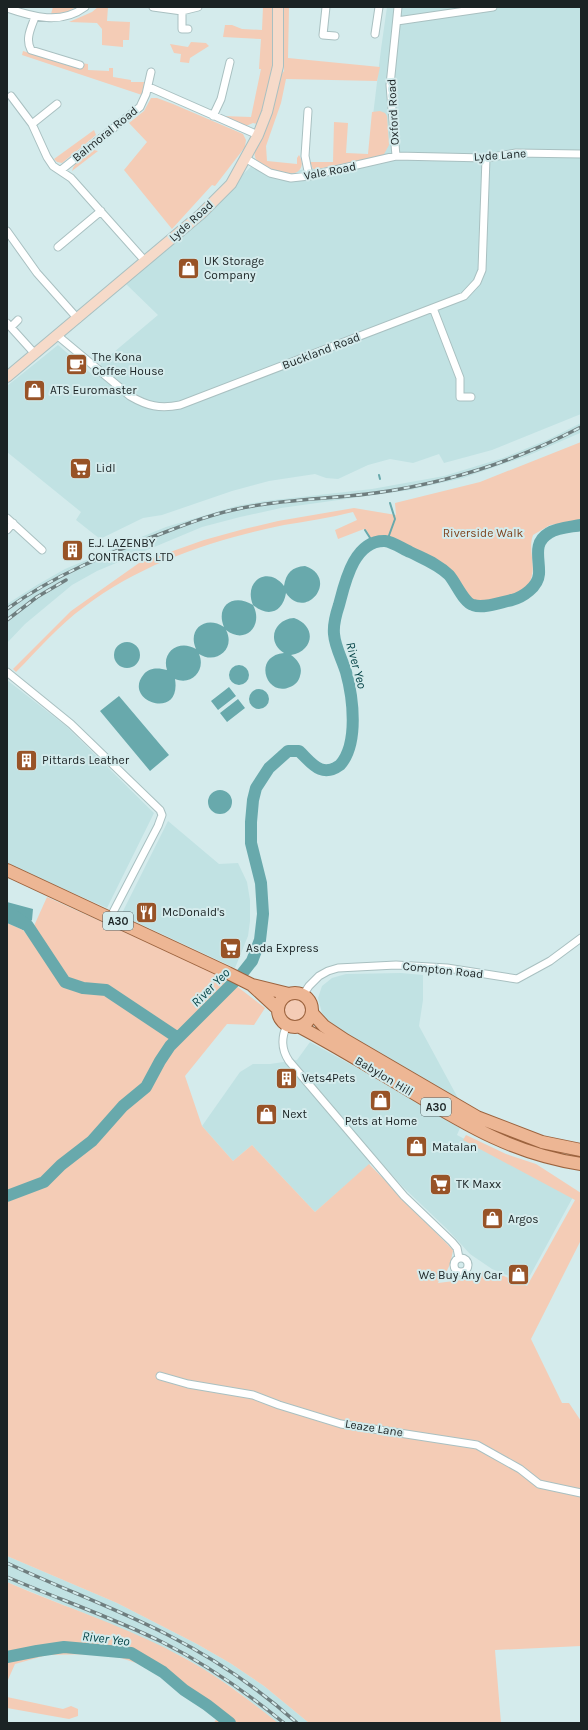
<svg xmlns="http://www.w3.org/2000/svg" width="588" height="1730" viewBox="0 0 588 1730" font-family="Karla,sans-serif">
	<rect width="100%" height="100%" fill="#d4ebec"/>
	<path fill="#c1e2e3" d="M387,7H581V414L492,450L444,463L439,454L413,463L390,459L368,465L338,479L326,478L315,474L269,481L232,491L162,515L143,518L100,539L76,520L81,512L7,452V386L58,345L95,377L101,363L158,315L126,284L258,160L290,172L368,157L381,49Z
		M581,423V432L580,433L527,456L463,478L410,490L281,508L240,517L202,527L97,571L72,585L25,624L7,643V604L37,585L65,569L129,542L166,527L236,506L265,501L372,489L444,476L503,458L547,440Z
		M7,680L66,726L154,813L107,908L7,864Z
		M168,821L219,864L238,863L247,882L250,900V921L248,936L235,968L121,915Z
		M401,973L423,975V1000L419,1026L459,1100L330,1024L322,1013L318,998L322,986L332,978L346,974Z
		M310,1042L361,1070L460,1128L457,1135L573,1197L526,1283L492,1269L470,1254L447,1229L403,1187L377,1158L315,1212L252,1145L233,1161L202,1126L240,1072L253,1064H270L297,1060Z
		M7,1556L117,1603L197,1644L230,1663L264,1686L309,1723H278L233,1688L185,1658L96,1618L7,1582Z"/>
	<path fill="#f4ccb6" d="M53,7H76L67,12L51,14Z
		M98,7H108L107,21L130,22L129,40H123V47L102,45V29L97,23L69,22L92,12Z
		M263,7H275V20L272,25L274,50L272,68L268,93L260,118L257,124L253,123L246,126L222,116L251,117L261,69H259L261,39L223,37L225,25H232L242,29L262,30Z
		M283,7H289L288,58L380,67L377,81L286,79L281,103L266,146L267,161L297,164V158L299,155C306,166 299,176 286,173C277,171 258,168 255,157C253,151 259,142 261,137C270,119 274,97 279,78L284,71Z
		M191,42L206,43L209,46L190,58L189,63L180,62L181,54L174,53L170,44L188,47Z
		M23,51L80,69L81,63L88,64V70L109,71V68H113V77L131,80V82H144L142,95L22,55Z
		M151,98H157L173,104L243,134L246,140L245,147L215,186L212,185L172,229L124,170L147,142L129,123L144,111Z
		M380,111L385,113L387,116L389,145L383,156L317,169H313L310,162H333L334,122L348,123L346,153L368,154L372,112Z
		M94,130L96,135L62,163L57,162L54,159Z
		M94,150L98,151L72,171C74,161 86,155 94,150Z
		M581,442V521L550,525L533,535C528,549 535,562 532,575C529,598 488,607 469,601L455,577L440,562L395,538L382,535L371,540L367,531L364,529L338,539L335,530L357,520L353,512C330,518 307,521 284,525C213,540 142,563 84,607C59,625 38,650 16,672L13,669L71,611L139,563L204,540L244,529L278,521L354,508L396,515L395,503L480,482Z
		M47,897L226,978L265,1008L254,1025L227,1024L185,1076L202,1126L233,1161L252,1145L315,1212L369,1164L453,1250C452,1256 450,1267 446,1272C443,1276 440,1278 438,1283L470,1279L486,1270L497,1273L527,1286L575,1200L463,1140L466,1135L506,1154L536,1164L581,1193V1240L531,1339L562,1403H569L581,1421V1646L495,1650L501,1723H309L264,1686L230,1663L197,1644L117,1603L7,1556V923L23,930L29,937Z
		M282 1012a13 13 0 1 1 26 0a13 13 0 1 1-26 0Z
		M7,1582C66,1608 129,1627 186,1659C219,1677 249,1700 278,1723H214L221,1711L193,1692L184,1693L151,1668L121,1658L97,1654L47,1655L15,1664L7,1682Z
		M7,1697L63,1709L71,1706L78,1709V1716L69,1719L7,1708Z"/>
	<path fill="#68a9ac" d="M305,566C340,578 306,622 286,593C283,612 268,618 253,605C264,626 245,645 226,630C236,649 216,665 199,654C206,670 192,686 175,679C182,722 121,701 144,674C150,667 159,668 167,670C161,651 180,639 196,649C187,629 206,615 224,627C215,605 234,593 253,605C243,581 268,565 284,586C286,573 292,567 305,566Z
		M294,618C317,626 314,651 291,655C298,660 303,667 300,676C299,681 295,685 290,687C266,698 252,656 284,653C266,642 274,619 294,618Z
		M114 655a13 13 0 1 1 26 0a13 13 0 1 1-26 0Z
		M229 675a10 10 0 1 1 20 0a10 10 0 1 1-20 0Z
		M229,687L236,696L218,710L211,701Z
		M249 699a10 10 0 1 1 20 0a10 10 0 1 1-20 0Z
		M119,696L169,755L150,771L100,711Z
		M238,699L245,708L227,722L220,713Z
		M208 802a12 12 0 1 1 24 0a12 12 0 1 1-24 0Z
		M7,902L33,909L32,920L23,930L7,923Z"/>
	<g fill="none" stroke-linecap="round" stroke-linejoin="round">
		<path stroke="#68a9ac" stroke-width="2" d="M379,475L380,479
			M365,530L374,544
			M387,541L395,519L390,503"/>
		<path stroke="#68a9ac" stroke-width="12" d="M7,911L28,926L65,982L83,988L106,990L178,1038
			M7,1196L44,1182L61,1165L92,1141L123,1106L146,1087L160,1061L170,1046L241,975L252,961L260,940L263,914L261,883L251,843V822L253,800L256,788L269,768L288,751H299C311,762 321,779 340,765C359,744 353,697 346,672C342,659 335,647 334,634C333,624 336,614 339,605C345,582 354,540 385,541C393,542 403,549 410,552C424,559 438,564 449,575C456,583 464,603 473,605C484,609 501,602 512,600C523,597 538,587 539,574C540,559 532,543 549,533C558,527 571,527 581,525
			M7,1657L37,1651L64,1647L131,1653L163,1672L184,1690L207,1705L230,1723"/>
		<defs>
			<path id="street" d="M153,7L182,11L198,7
				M326,7L323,35L335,36
				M7,8C33,17 61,25 85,7
				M182,11V29H188
				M35,17C31,28 25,39 31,50L80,65
				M397,21L493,7
				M375,34L379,7
				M149,87L258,135
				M11,96L32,124L47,157L53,166L71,178L145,261
				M308,111L305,156L309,176
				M213,116L221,99L230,62
				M32,124L57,104
				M396,156L390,85L398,7
				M245,158L270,173L291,178L309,176L396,156L486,158L516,153L581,154
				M61,170L140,107L146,94L151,72
				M7,231L37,273L78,319
				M58,247L101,211
				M433,308L460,378V397H471
				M7,323L35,354
				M11,327L18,320
				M58,336L130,396C147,406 160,409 180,405L464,296L477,282L482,270L486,158
				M7,518L42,550
				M7,530L13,523
				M7,672L71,724L160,810L162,815L158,826L110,918
				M303,995L309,986L319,976L328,971L338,968L396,965L447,968L517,979L550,961L581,938
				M287,1025C281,1038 281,1049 289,1061L404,1196L452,1242L457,1248L459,1258
				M454 1265a7 7 0 1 1 14 0a7 7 0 1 1-14 0Z
				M160,1376L188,1384L253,1395L279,1405L341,1424L477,1445L520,1469L539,1484L581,1493"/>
			<path id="secondary" d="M7,377L201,214L231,184L258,135L267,112L278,66V7"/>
			<path id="primary" d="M7,870L228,973L252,985L289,994
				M253,986L278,1009
				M278 1010a17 17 0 1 1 34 0a17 17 0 1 1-34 0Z
				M312,1013L324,1026L345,1040L477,1117L542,1142L581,1150
				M300,1027C338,1047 375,1070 412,1092C468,1126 515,1154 581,1164"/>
		</defs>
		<use href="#street" stroke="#a9c0c1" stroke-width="9"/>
		<use href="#secondary" stroke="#a9c0c1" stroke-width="12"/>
		<use href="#primary" stroke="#9c633e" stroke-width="14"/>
		<use href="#street" stroke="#fff" stroke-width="7"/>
		<use href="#secondary" stroke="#f6dac9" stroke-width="10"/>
		<use href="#primary" stroke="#edb694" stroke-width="12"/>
		<defs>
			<path id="rail" d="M7,609C54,575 109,553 163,533C189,523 215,513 242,508C286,499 331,499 375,493C447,483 516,461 581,427
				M7,620L37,597L66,580
				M7,1563C60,1588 115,1608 168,1635C215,1659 258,1688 297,1723
				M7,1577C58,1599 111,1617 162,1642C206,1664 246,1692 284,1723"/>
		</defs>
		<use href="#rail" stroke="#6f7e7f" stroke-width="3.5"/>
		<use href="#rail" stroke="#d4ebec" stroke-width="2" stroke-dasharray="6" stroke-linecap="butt"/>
	</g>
	<defs>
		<symbol id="shop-square" viewBox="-11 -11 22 22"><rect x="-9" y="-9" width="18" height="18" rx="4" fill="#985327" stroke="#d4ebec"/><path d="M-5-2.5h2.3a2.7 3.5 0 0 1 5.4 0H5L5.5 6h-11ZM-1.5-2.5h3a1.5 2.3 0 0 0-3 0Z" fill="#fff"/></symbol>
		<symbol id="cafe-square" viewBox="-11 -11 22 22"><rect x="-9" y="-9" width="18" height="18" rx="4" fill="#985327" stroke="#d4ebec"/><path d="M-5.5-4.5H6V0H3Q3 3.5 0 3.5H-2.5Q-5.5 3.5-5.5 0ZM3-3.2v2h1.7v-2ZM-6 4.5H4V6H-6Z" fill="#fff"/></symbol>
		<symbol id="supermarket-square" viewBox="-11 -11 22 22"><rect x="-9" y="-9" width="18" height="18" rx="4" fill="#985327" stroke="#d4ebec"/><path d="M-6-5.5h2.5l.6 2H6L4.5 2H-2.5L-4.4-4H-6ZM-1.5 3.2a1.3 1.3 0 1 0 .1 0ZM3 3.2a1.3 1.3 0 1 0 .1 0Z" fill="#fff"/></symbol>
		<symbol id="building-square" viewBox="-11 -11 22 22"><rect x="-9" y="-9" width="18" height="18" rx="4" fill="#985327" stroke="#d4ebec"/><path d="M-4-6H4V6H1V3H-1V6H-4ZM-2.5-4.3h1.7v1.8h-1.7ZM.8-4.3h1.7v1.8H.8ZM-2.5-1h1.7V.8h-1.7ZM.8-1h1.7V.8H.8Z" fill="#fff"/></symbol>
		<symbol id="restaurant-square" viewBox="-11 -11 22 22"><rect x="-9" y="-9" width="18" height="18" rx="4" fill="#985327" stroke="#d4ebec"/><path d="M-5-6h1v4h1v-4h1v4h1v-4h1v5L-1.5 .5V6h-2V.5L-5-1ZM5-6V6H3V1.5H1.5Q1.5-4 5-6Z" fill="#fff"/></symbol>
	</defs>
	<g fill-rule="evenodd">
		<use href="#shop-square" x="176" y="256" width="25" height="25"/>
		<use href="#cafe-square" x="64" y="352" width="25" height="25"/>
		<use href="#shop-square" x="22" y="378" width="25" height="25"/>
		<use href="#supermarket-square" x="68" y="456" width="25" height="25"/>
		<use href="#building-square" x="60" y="538" width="25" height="25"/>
		<use href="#building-square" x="14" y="748" width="25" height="25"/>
		<use href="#restaurant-square" x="134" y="900" width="25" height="25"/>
		<use href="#supermarket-square" x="218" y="936" width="25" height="25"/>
		<use href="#building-square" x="274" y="1066" width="25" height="25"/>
		<use href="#shop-square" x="368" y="1088" width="25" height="25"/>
		<use href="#shop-square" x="254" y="1102" width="25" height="25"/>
		<use href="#shop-square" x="404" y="1134" width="25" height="25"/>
		<use href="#supermarket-square" x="428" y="1172" width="25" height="25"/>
		<use href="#shop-square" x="480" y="1206" width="25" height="25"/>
		<use href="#shop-square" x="506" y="1262" width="25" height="25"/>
	</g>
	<g text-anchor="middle" stroke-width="4" stroke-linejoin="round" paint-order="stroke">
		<g fill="#d4ebec" stroke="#525f60" stroke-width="1">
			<rect x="103" y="912" width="30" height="18" rx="3"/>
			<rect x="421" y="1098" width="30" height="18" rx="3"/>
		</g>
		<g font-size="11" font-weight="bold" fill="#1b2324">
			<text x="118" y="925">A30</text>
			<text x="436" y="1111">A30</text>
		</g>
		<g font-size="12" fill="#1b2324" stroke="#d4ebec">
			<text transform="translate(393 112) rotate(-93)" y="4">Oxford Road</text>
			<text transform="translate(105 134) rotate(-39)" y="4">Balmoral Road</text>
			<text transform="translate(500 155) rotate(-4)" y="4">Lyde Lane</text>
			<text transform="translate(330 171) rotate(-11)" y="4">Vale Road</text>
			<text transform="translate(191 221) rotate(-42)" y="4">Lyde Road</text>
			<text transform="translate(321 351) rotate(-21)" y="4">Buckland Road</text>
			<text transform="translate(443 970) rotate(6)" y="4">Compton Road</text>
			<text transform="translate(384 1076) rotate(31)" y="4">Babylon Hill</text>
			<text transform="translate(374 1428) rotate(9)" y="4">Leaze Lane</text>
		</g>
		<g font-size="12" fill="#1b2324" stroke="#d4ebec" text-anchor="start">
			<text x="204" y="265">UK Storage<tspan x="204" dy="14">Company</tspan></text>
			<text x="92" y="361">The Kona<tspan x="92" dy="14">Coffee House</tspan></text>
			<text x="50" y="394">ATS Euromaster</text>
			<text x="96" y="472">Lidl</text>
			<text x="88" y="547">E.J. LAZENBY<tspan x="88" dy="14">CONTRACTS LTD</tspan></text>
			<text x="42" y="764">Pittards Leather</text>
			<text x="162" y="916">McDonald's</text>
			<text x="246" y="952">Asda Express</text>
			<text x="302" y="1082">Vets4Pets</text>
			<text x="282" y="1118">Next</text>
			<text x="381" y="1125" text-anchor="middle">Pets at Home</text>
			<text x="432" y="1151">Matalan</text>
			<text x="456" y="1188">TK Maxx</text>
			<text x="508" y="1223">Argos</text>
			<text x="502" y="1279" text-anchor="end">We Buy Any Car</text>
		</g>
		<g font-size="12" fill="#7f431d" stroke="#d4ebec">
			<text x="483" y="537">Riverside Walk</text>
		</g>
		<g font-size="13" font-style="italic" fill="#074649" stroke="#d4ebec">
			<text transform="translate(357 665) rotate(75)" y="5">River Yeo</text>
			<text transform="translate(210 987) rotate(-45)" y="5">River Yeo</text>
			<text transform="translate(106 1638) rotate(7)" y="5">River Yeo</text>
		</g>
	</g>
	<rect width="588" height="1730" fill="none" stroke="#1b2324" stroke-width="16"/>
</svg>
